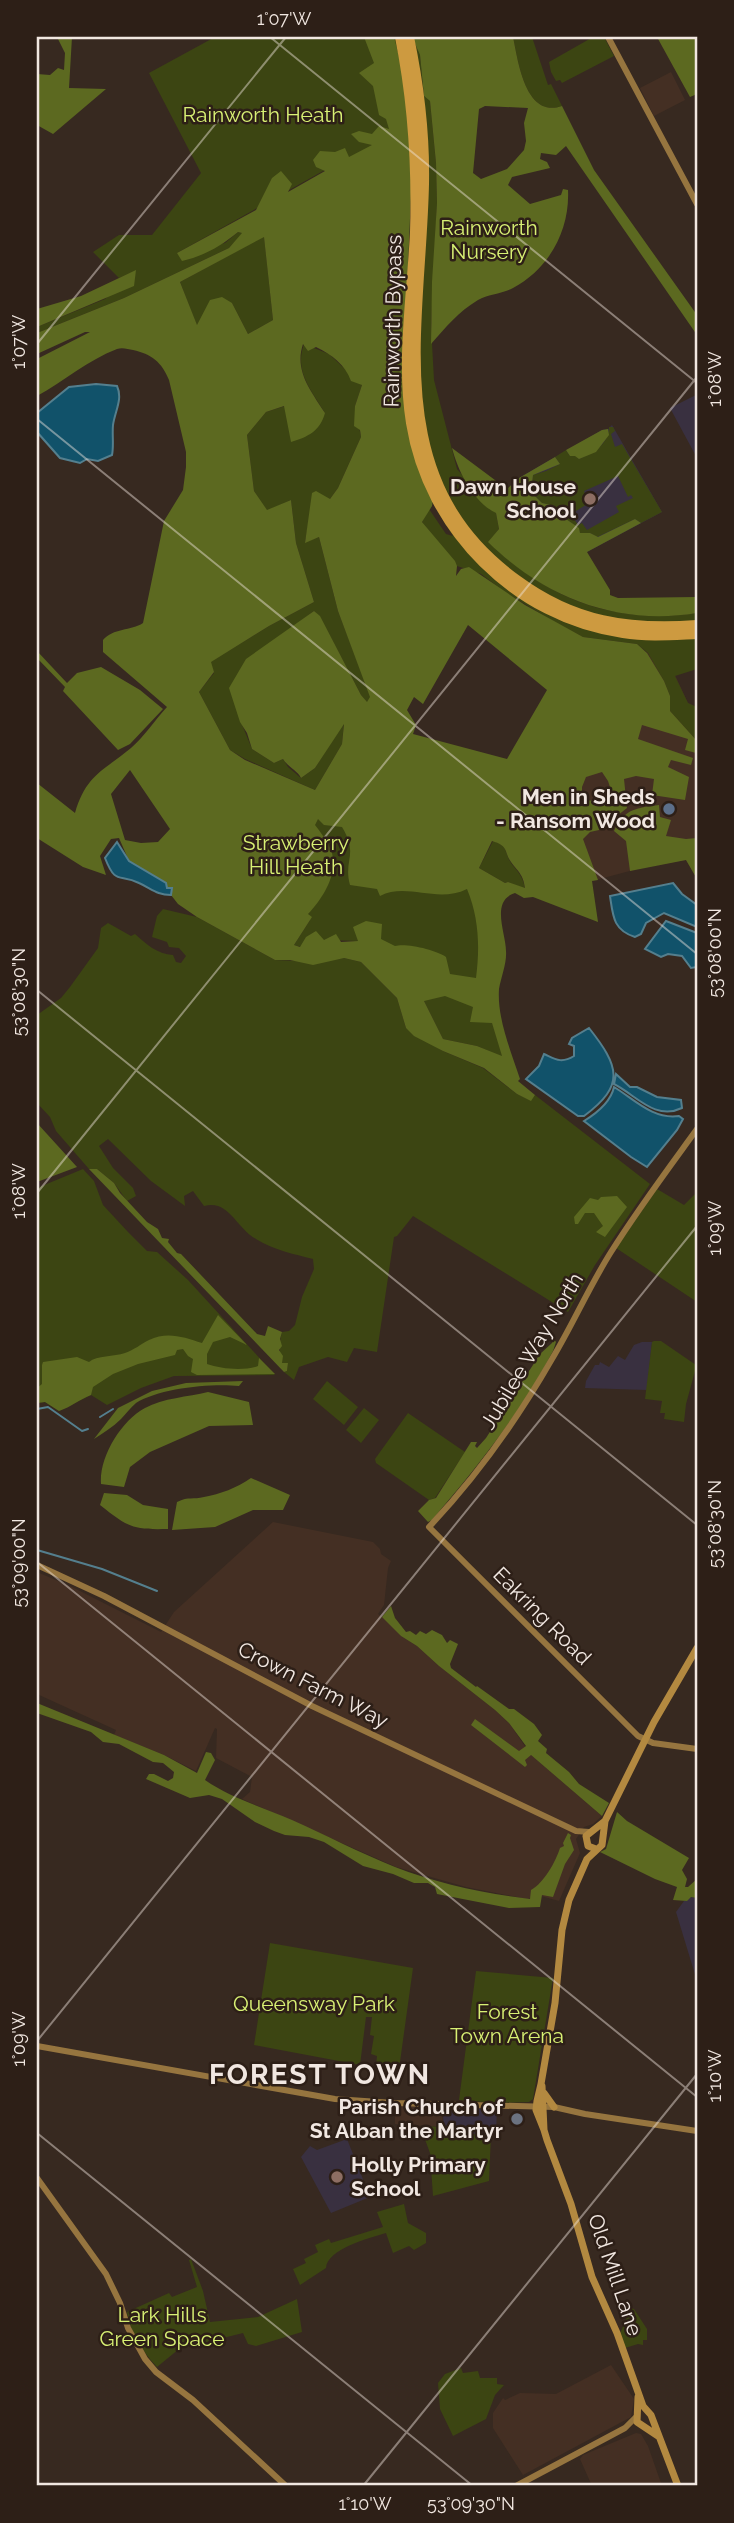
<svg xmlns="http://www.w3.org/2000/svg" width="734" height="2523" viewBox="0 0 734 2523" font-family="Raleway,sans-serif">
	<rect width="100%" height="100%" fill="#372920"/>
	<path fill="#442f23" d="M671,72L685,100L654,116L640,88Z
		M601,649L651,653L675,675L688,703L697,708V879L686,860L641,868L592,881L586,880L563,740Z
		M273,1522L373,1542L380,1549L381,1554L391,1561L388,1568L384,1605L378,1614L391,1624L401,1636L417,1646L439,1666L495,1710L509,1723L531,1755L602,1816L593,1824L584,1827L576,1839L580,1853L559,1901L541,1896L527,1899L466,1887L396,1867L242,1799L250,1792L252,1777L216,1758L217,1729L215,1728L196,1771L164,1755L114,1735L116,1730L37,1694V1572L72,1587L161,1632L174,1612Z
		M351,2102L442,2107L443,2127L395,2124V2114L350,2113Z
		M611,2365L634,2399L631,2417L523,2475L493,2428V2413L503,2398L505,2400L520,2393L556,2394Z
		M636,2433L641,2434L648,2446L662,2486H592L580,2459L583,2455Z"/>
	<path fill="#393040" d="M696,395L697,396V458L670,408Z
		M612,425L662,512L587,552L510,486L519,478L602,430L608,429Z
		M642,1342H652L647,1390L585,1388L586,1381L595,1365H599L600,1362L609,1367L618,1356L625,1360L634,1345Z
		M691,1897L697,1898V1981L676,1912L684,1901Z
		M449,2107L497,2109L496,2133L491,2135L444,2133L443,2114H448Z
		M347,2139L370,2197L331,2213L301,2157L310,2146L317,2150Z"/>
	<path fill="#3c4512" fill-rule="evenodd" d="M215,37H412L420,55L424,96L430,101L436,163L437,203L431,325L434,380L457,469L496,513L499,529L489,542C550,600 612,624 697,613V669L675,676L688,703L697,707V741L670,711V696L664,681L648,653L637,644L583,637L558,624L505,592L481,574L457,566L422,522L429,509L446,534L453,536L437,511L440,513L408,426L412,169L348,157L177,253L225,243L238,232L243,233L229,248L124,298L37,333V327L105,299L136,271L119,278L93,252L119,235H152L201,173L149,73Z
		M513,37H532L548,85L551,84L562,106C525,119 518,60 513,37Z
		M593,37H604L614,56L562,83L560,80L556,81L551,72L549,62Z
		M264,236L273,320L248,334L232,303L197,326L180,282Z
		M304,344L329,354L362,385L355,406L361,437L338,488L330,499L310,515L305,542L319,537L338,611L371,697L367,703L361,695L320,617L314,611L294,626L239,717L252,749L274,763L283,759L288,767L301,778L315,768L344,722L342,744L315,790L245,759L230,750L199,692L214,673L210,662L269,626L314,602L296,543L291,500L267,511L254,491L247,435L266,412L285,406L325,413C311,390 294,371 304,344Z
		M609,427H613L615,431L611,434L615,447L622,444L662,512L641,523L635,519L597,537L590,533H580L578,528L553,509L554,506L542,503L531,492L533,475L546,471L560,464L555,457L566,450L570,456L575,455L579,459C593,453 609,444 609,427ZM618,476L628,497L631,495L633,498L616,506L619,512L587,530L582,523L578,525L571,514L589,503L584,491Z
		M249,771L470,865L483,948V992L503,1057L477,1046L443,1039L424,1001L356,934L359,941L324,940L301,947L294,945L310,920Z
		M493,841C509,846 504,852 511,863C518,872 523,876 525,889L508,882L505,883L479,868Z
		M163,909L197,917L275,960L301,961L344,958L361,962L397,998L406,1028L443,1051L483,1068L517,1094L531,1100L535,1095L650,1184L595,1265L568,1312L413,1216L397,1236L394,1237L377,1352L354,1348L347,1362L328,1357L299,1367L294,1380L284,1372L287,1371L288,1363H282C279,1351 279,1344 282,1332L289,1331L295,1325L302,1297L314,1269L313,1259C294,1254 273,1250 256,1239C236,1228 229,1199 204,1206L193,1191L184,1196L185,1206L151,1181L108,1139L99,1146L113,1168L133,1188L136,1196L127,1201L114,1183L97,1169H89L56,1131L50,1117L37,1103V1015L61,998L70,987L98,948L101,928L108,923L131,936L135,934C146,944 157,954 173,955L176,962L181,963L186,956L179,948L169,947L167,942L152,937L157,916Z
		M83,1169L94,1181L103,1205L128,1232L147,1251L157,1252L188,1280L275,1375L174,1376L141,1388L107,1405L91,1395L59,1411L45,1402L37,1403V1188Z
		M657,1189L684,1205L697,1192V1302L616,1248Z
		M654,1341H661L696,1365L697,1364V1370L695,1371L686,1404L684,1422L664,1419L665,1413H660L662,1401L645,1399L652,1342Z
		M327,1381L358,1407L344,1425L313,1399Z
		M364,1408L379,1420L361,1443L346,1430Z
		M408,1413L465,1452L435,1498L429,1500L376,1463L375,1459Z
		M270,1943L413,1968L399,2069L376,2066L377,2056L371,2054L374,2036L370,2035L372,2017H366L360,2065L254,2045Z
		M476,1971L553,1978L533,2099L529,2102L498,2103L459,2100Z
		M420,2126L443,2127L444,2133L491,2135L489,2181L433,2196L430,2153Z
		M404,2204L408,2223L426,2233V2243L414,2250L409,2246L393,2253L386,2233C369,2238 327,2249 326,2268L300,2285L293,2269L306,2263L304,2259L318,2252L315,2245L329,2239L331,2243L383,2227L377,2212Z
		M191,2259L203,2291L210,2322L258,2317L297,2299L302,2332L256,2346L248,2344L243,2333L179,2349L157,2367C142,2351 131,2334 127,2312L169,2293L172,2297L197,2287L189,2260Z
		M627,2307L634,2309L647,2329V2340H643V2345L638,2344L625,2348L619,2336L627,2317L623,2310Z
		M461,2368L463,2373L478,2371L480,2378H497V2384L504,2385L495,2395L486,2419L453,2436L440,2409L438,2383L445,2374Z"/>
	<path fill="#5c6920" fill-rule="evenodd" d="M57,37H72L69,88L106,89L53,134L37,125V74L50,75L58,68L64,70L65,53Z
		M364,37H394L403,72L407,105L412,169L404,367L433,500L432,506L422,522L455,561L457,566L456,576L461,569L469,567L525,605L583,637L637,644L647,653L664,681L670,696V711L697,741L696,753L685,750L688,739L642,725L638,739L693,758L691,765L671,760L668,767L689,777L685,800L652,795L654,779L636,776L624,779L627,808L599,830L590,832L583,839L598,880L592,881L598,922L533,897L524,898L515,893C490,901 506,933 506,951C507,963 501,977 499,989C497,1019 511,1051 520,1079L518,1081L535,1095L531,1101L517,1094L484,1068L443,1051L414,1036L406,1028L397,998L361,962L344,958L313,965L290,960H275L197,917L178,904L171,895L172,888L166,889V883L129,861L119,838L111,839L100,856L106,875L83,867L37,838V783L75,813C86,775 103,771 131,748C144,737 155,720 167,707L103,652V640C113,628 131,631 143,623L164,521L183,490L186,467V452L169,380C162,362 151,354 133,350C128,349 122,347 117,349C88,360 64,381 37,396V359L90,332H85L37,354V333L124,298L229,248L242,233L238,232C221,246 204,256 182,261L177,253L256,210L272,178L281,171L292,184L288,192L325,171L316,167L313,160L320,151L335,152L345,148L349,157L372,145L359,142L351,134L359,131L372,134L379,126L389,129L386,119L379,115L373,86L359,73L374,63ZM264,237L273,320L248,334L232,303L222,297L210,300L197,325L180,282ZM303,344L308,351L316,347C332,355 345,364 351,381L362,385L355,406L354,426L360,430L361,437L338,488L330,499L316,491L312,493L305,543L319,537L338,611L370,697L367,702L361,695L320,616L314,611L246,659L229,688L240,722L247,733L252,749L274,763L283,759C288,767 298,771 301,778L315,768L344,724L342,744L315,790L245,760L230,750L199,692L214,672L211,662L269,626L314,602L296,543L291,500L267,510L254,491L247,435L266,412L284,406L291,442C308,437 320,431 325,413C311,391 294,371 303,344ZM468,625L547,690L507,759L413,734L416,725L407,710L414,697L423,704ZM130,770L170,829L158,842L141,843L125,840L111,794ZM602,772L608,781L615,802L582,800V787L586,777ZM318,819L324,825L342,827C359,855 343,860 350,885L377,889L380,896C407,882 437,904 467,889C479,918 480,947 476,978L450,974L446,957C436,950 407,943 395,946L381,939L382,924L366,921L353,927L358,941L341,942L336,934L324,940L316,931L306,937L300,947L294,945L312,917L308,914C322,899 338,875 332,853C329,843 321,833 315,825ZM492,841C509,846 504,852 511,862C519,873 523,874 525,888L508,882L505,883L479,868ZM445,996L473,1007L470,1022L492,1023L502,1056L477,1046L443,1039L424,1001Z
		M412,37H513C518,60 525,119 562,106L594,170L697,315V335L566,146L556,155L541,153L540,159L547,162L550,168L512,177L508,185L530,204L561,195L563,189L568,190C570,230 549,269 513,288C502,294 488,294 478,300C458,312 446,327 431,344L432,282L437,203L436,163L430,101L424,96L420,55ZM485,106L528,108L524,123L526,141L524,150L507,169L481,179L473,173L479,109Z
		M657,37H697V94L690,97Z
		M136,270L134,286L37,327V309L81,296Z
		M608,429L609,435L596,452L579,459L575,456H570L566,450L602,430Z
		M452,448L507,489L519,478L555,457L560,464L533,475L531,492L542,503L555,506L553,510L579,528L580,533H590L598,537L635,519L641,523L587,552L610,590V595L618,598L697,597V613C618,626 545,598 488,542L499,529L496,513C473,502 458,471 452,448Z
		M37,651L67,683L77,673L101,667L140,690L163,709L130,744L118,750L63,691L65,687L37,658Z
		M659,805L660,817L671,820L666,836L686,839L697,838V879L686,860L630,871L626,841L614,831C624,808 638,808 659,805Z
		M37,1123L77,1167L37,1182Z
		M89,1169H97L114,1183L120,1193L147,1222L158,1229L162,1238L169,1239L168,1242L177,1253L181,1254L257,1334L265,1336L268,1326L282,1332L280,1339L282,1346L279,1350L283,1356L282,1363H288L287,1371L284,1372Z
		M617,1196L627,1207L605,1237L596,1232L603,1226L594,1213H585L578,1224H575L574,1217L590,1198L598,1200L601,1197Z
		M218,1315L247,1345L230,1337L213,1342L207,1354V1364C221,1369 244,1371 258,1366L259,1358L275,1374L197,1375L191,1372L193,1359L188,1356L183,1349L177,1350L175,1355L138,1364L113,1374L93,1387L91,1395C80,1399 71,1407 59,1411L45,1402L37,1403V1388L42,1384V1365L43,1362L77,1357L89,1362C97,1355 114,1357 125,1353C134,1350 141,1344 149,1340C167,1331 184,1337 202,1343Z
		M553,1338L556,1342L553,1351C521,1413 477,1467 432,1520L428,1522L418,1511L429,1500L436,1498L471,1442H477L475,1446L477,1448L486,1438L540,1354L552,1343Z
		M243,1381L239,1386C212,1383 159,1388 136,1403C130,1408 126,1414 121,1419C113,1427 103,1433 94,1439L118,1408L152,1391L186,1383Z
		M208,1392L249,1402L253,1425L209,1426L150,1452L130,1467L124,1487L101,1484C99,1457 121,1421 145,1408C163,1398 188,1397 208,1392Z
		M251,1478L290,1495L283,1510H253L215,1527L172,1530L177,1502C189,1496 193,1500 204,1497C220,1494 237,1488 251,1478Z
		M104,1493L127,1495L143,1505L168,1509V1529C132,1530 128,1527 100,1505Z
		M391,1606L395,1618L406,1632L410,1631L416,1635L420,1631L426,1634L432,1630L442,1635L447,1643L450,1640L458,1644L450,1664L451,1668L476,1687L477,1686L509,1709H514L534,1724L542,1735L538,1741L547,1749L546,1753L569,1772L579,1784L609,1803L602,1816L531,1755L525,1760L527,1765L525,1767L471,1725L475,1719L519,1751L526,1746L509,1723L495,1710L439,1666L417,1646L401,1636L382,1617Z
		M37,1703L164,1755L197,1773L206,1752L211,1753L215,1760L205,1780C231,1798 262,1807 292,1820C326,1835 360,1853 395,1867C436,1883 486,1894 530,1899L531,1890C544,1883 556,1861 560,1848L564,1846L563,1843L568,1833L571,1835L570,1838L574,1850L565,1864L553,1897L542,1895L540,1907L509,1908L437,1894L435,1887L428,1883H414L393,1874L363,1866L324,1842L309,1837L285,1835L274,1831L255,1822L222,1799L209,1795L190,1798L146,1779L149,1774H154L168,1781L173,1778L174,1772L163,1763L153,1762L119,1744L103,1742L91,1732L37,1713Z
		M617,1812L627,1821L689,1858L682,1870L687,1879L685,1887H688L697,1879V1898L691,1897L687,1901L673,1900L677,1887L655,1879L600,1852L606,1849Z"/>
	<path fill="#11526a" stroke="#547f8e" stroke-width="2" d="M96,384L117,386C123,399 115,411 113,425C112,435 114,445 112,455L98,461L87,459L80,463L60,458L37,432V413L69,387Z
		M117,842L129,861L166,883L167,888H172L171,895C157,895 152,889 139,883C119,873 116,886 105,858Z
		M673,883L682,894L697,905V927L664,913L646,923L641,934L635,937C613,930 613,916 610,896Z
		M666,921L697,933V967L691,968L682,956L668,954L661,957L645,949Z
		M589,1028C619,1066 626,1085 584,1116H578L526,1079L539,1066L544,1054C555,1059 561,1064 574,1056V1046L569,1044L572,1038Z
		M616,1074L630,1087H637L657,1097L681,1100L682,1108C655,1121 636,1095 614,1084Z
		M614,1087C634,1099 653,1120 679,1116L683,1119L677,1130L647,1167L631,1157L584,1121C597,1113 611,1101 614,1087Z"/>
	<g fill="none" stroke-linecap="round" stroke-linejoin="round">
		<path stroke="#547f8e" stroke-width="2" d="M37,1409L48,1407L82,1431L88,1429
			M100,1417L113,1409
			M37,1550L102,1569L157,1591"/>
		<path stroke="#96753f" stroke-width="6" d="M608,37L697,204
			M697,1129C668,1169 638,1209 611,1252C589,1287 573,1324 552,1359C517,1420 477,1476 429,1527L638,1736L653,1743L697,1749
			M37,1565L104,1596L312,1706L576,1831L589,1832
			M37,2046L335,2099L394,2103L554,2107L585,2114L697,2131
			M37,2178L106,2274L120,2303L128,2328L145,2359L156,2372L193,2400L286,2486
			M516,2486L625,2428L637,2416"/>
		<path stroke="#b38940" stroke-width="7" d="M596,1849L588,1846L586,1836L605,1821
			M542,2086L544,2130L547,2140L571,2204L592,2277L617,2333L643,2406L651,2415L678,2486
			M544,2093L554,2107
			M544,2130L536,2110L537,2101L541,2084L555,2003L562,1930L569,1900L587,1859L602,1845L605,1821L654,1722L697,1648
			M638,2397L637,2422L658,2436"/>
		<path stroke="#cd9a40" stroke-width="10" d="M400,37C413,102 417,166 415,232C412,295 401,361 411,423C428,530 516,618 623,633C648,637 672,635 697,634
			M409,37C419,85 425,135 424,184C421,328 379,481 517,580C574,622 628,630 697,625"/>
	</g>
	<path fill="none" stroke="#f1e7e1" stroke-width="2" stroke-opacity="0.45" d="M270,37L697,383M37,344L286,37M37,419L697,954M37,990L697,1525M37,1193L697,377M37,1562L697,2097M37,2041L697,1226M37,2133L473,2486M363,2486L697,2074"/>
	<g fill="#8d6e63" stroke="#2d1f17" stroke-width="2.5">
		<circle cx="590" cy="499" r="7"/>
		<circle cx="337" cy="2177" r="7"/>
	</g>
	<circle fill="#5c6f8a" stroke="#2d1f17" stroke-width="2.5" cx="669" cy="809" r="7"/>
	<circle fill="#6b7280" stroke="#2d1f17" stroke-width="2.5" cx="517" cy="2119" r="7"/>
	<g text-anchor="middle" stroke-width="5" stroke-linejoin="round" paint-order="stroke">
		<g font-size="21" fill="#d8f074" stroke="#2d1f17">
			<text x="263" y="122">Rainworth Heath</text>
			<text x="489" y="235">Rainworth<tspan x="489" dy="24">Nursery</tspan></text>
			<text x="296" y="850">Strawberry<tspan x="296" dy="24">Hill Heath</tspan></text>
			<text x="314" y="2011">Queensway Park</text>
			<text x="507" y="2019">Forest<tspan x="507" dy="24">Town Arena</tspan></text>
			<text x="162" y="2322">Lark Hills<tspan x="162" dy="24">Green Space</tspan></text>
		</g>
		<g font-size="21" fill="#f1e7e1" stroke="#2d1f17">
			<text transform="translate(393 321) rotate(-89)" y="7">Rainworth Bypass</text>
			<text transform="translate(532 1351) rotate(-59)" y="7">Jubilee Way North</text>
			<text transform="translate(542 1616) rotate(45)" y="7">Eakring Road</text>
			<text transform="translate(313 1685) rotate(27)" y="7">Crown Farm Way</text>
			<text transform="translate(615 2275) rotate(71)" y="7">Old Mill Lane</text>
		</g>
		<g font-size="21" font-weight="bold" fill="#f1e7e1" stroke="#2d1f17" text-anchor="end">
			<text x="576" y="494">Dawn House<tspan x="576" dy="24">School</tspan></text>
			<text x="655" y="804">Men in Sheds<tspan x="655" dy="24">- Ransom Wood</tspan></text>
			<text x="503" y="2114">Parish Church of<tspan x="503" dy="24">St Alban the Martyr</tspan></text>
			<text x="351" y="2172" text-anchor="start">Holly Primary<tspan x="351" dy="24">School</tspan></text>
		</g>
		<g font-size="28" font-weight="bold" letter-spacing="2" fill="#f1e7e1" stroke="#2d1f17">
			<text x="320" y="2084">FOREST TOWN</text>
		</g>
	</g>
	<rect width="734" height="2523" fill="none" stroke="#2d1f17" stroke-width="77"/>
	<rect x="38" y="38" width="658" height="2446" fill="none" stroke="#f1e7e1" stroke-width="2.5"/>
	<g font-size="18" text-anchor="middle" fill="#f1e7e1">
		<text x="284" y="25">1°07'W</text>
		<text transform="translate(19 342) rotate(-90)" y="6">1°07'W</text>
		<text transform="translate(715 379) rotate(-90)" y="6">1°08'W</text>
		<text transform="translate(715 953) rotate(-90)" y="6">53°08'00"N</text>
		<text transform="translate(19 992) rotate(-90)" y="6">53°08'30"N</text>
		<text transform="translate(19 1191) rotate(-90)" y="6">1°08'W</text>
		<text transform="translate(715 1228) rotate(-90)" y="6">1°09'W</text>
		<text transform="translate(715 1524) rotate(-90)" y="6">53°08'30"N</text>
		<text transform="translate(19 1563) rotate(-90)" y="6">53°09'00"N</text>
		<text transform="translate(19 2039) rotate(-90)" y="6">1°09'W</text>
		<text transform="translate(715 2076) rotate(-90)" y="6">1°10'W</text>
		<text x="365" y="2510">1°10'W</text>
		<text x="471" y="2510">53°09'30"N</text>
	</g>
</svg>
